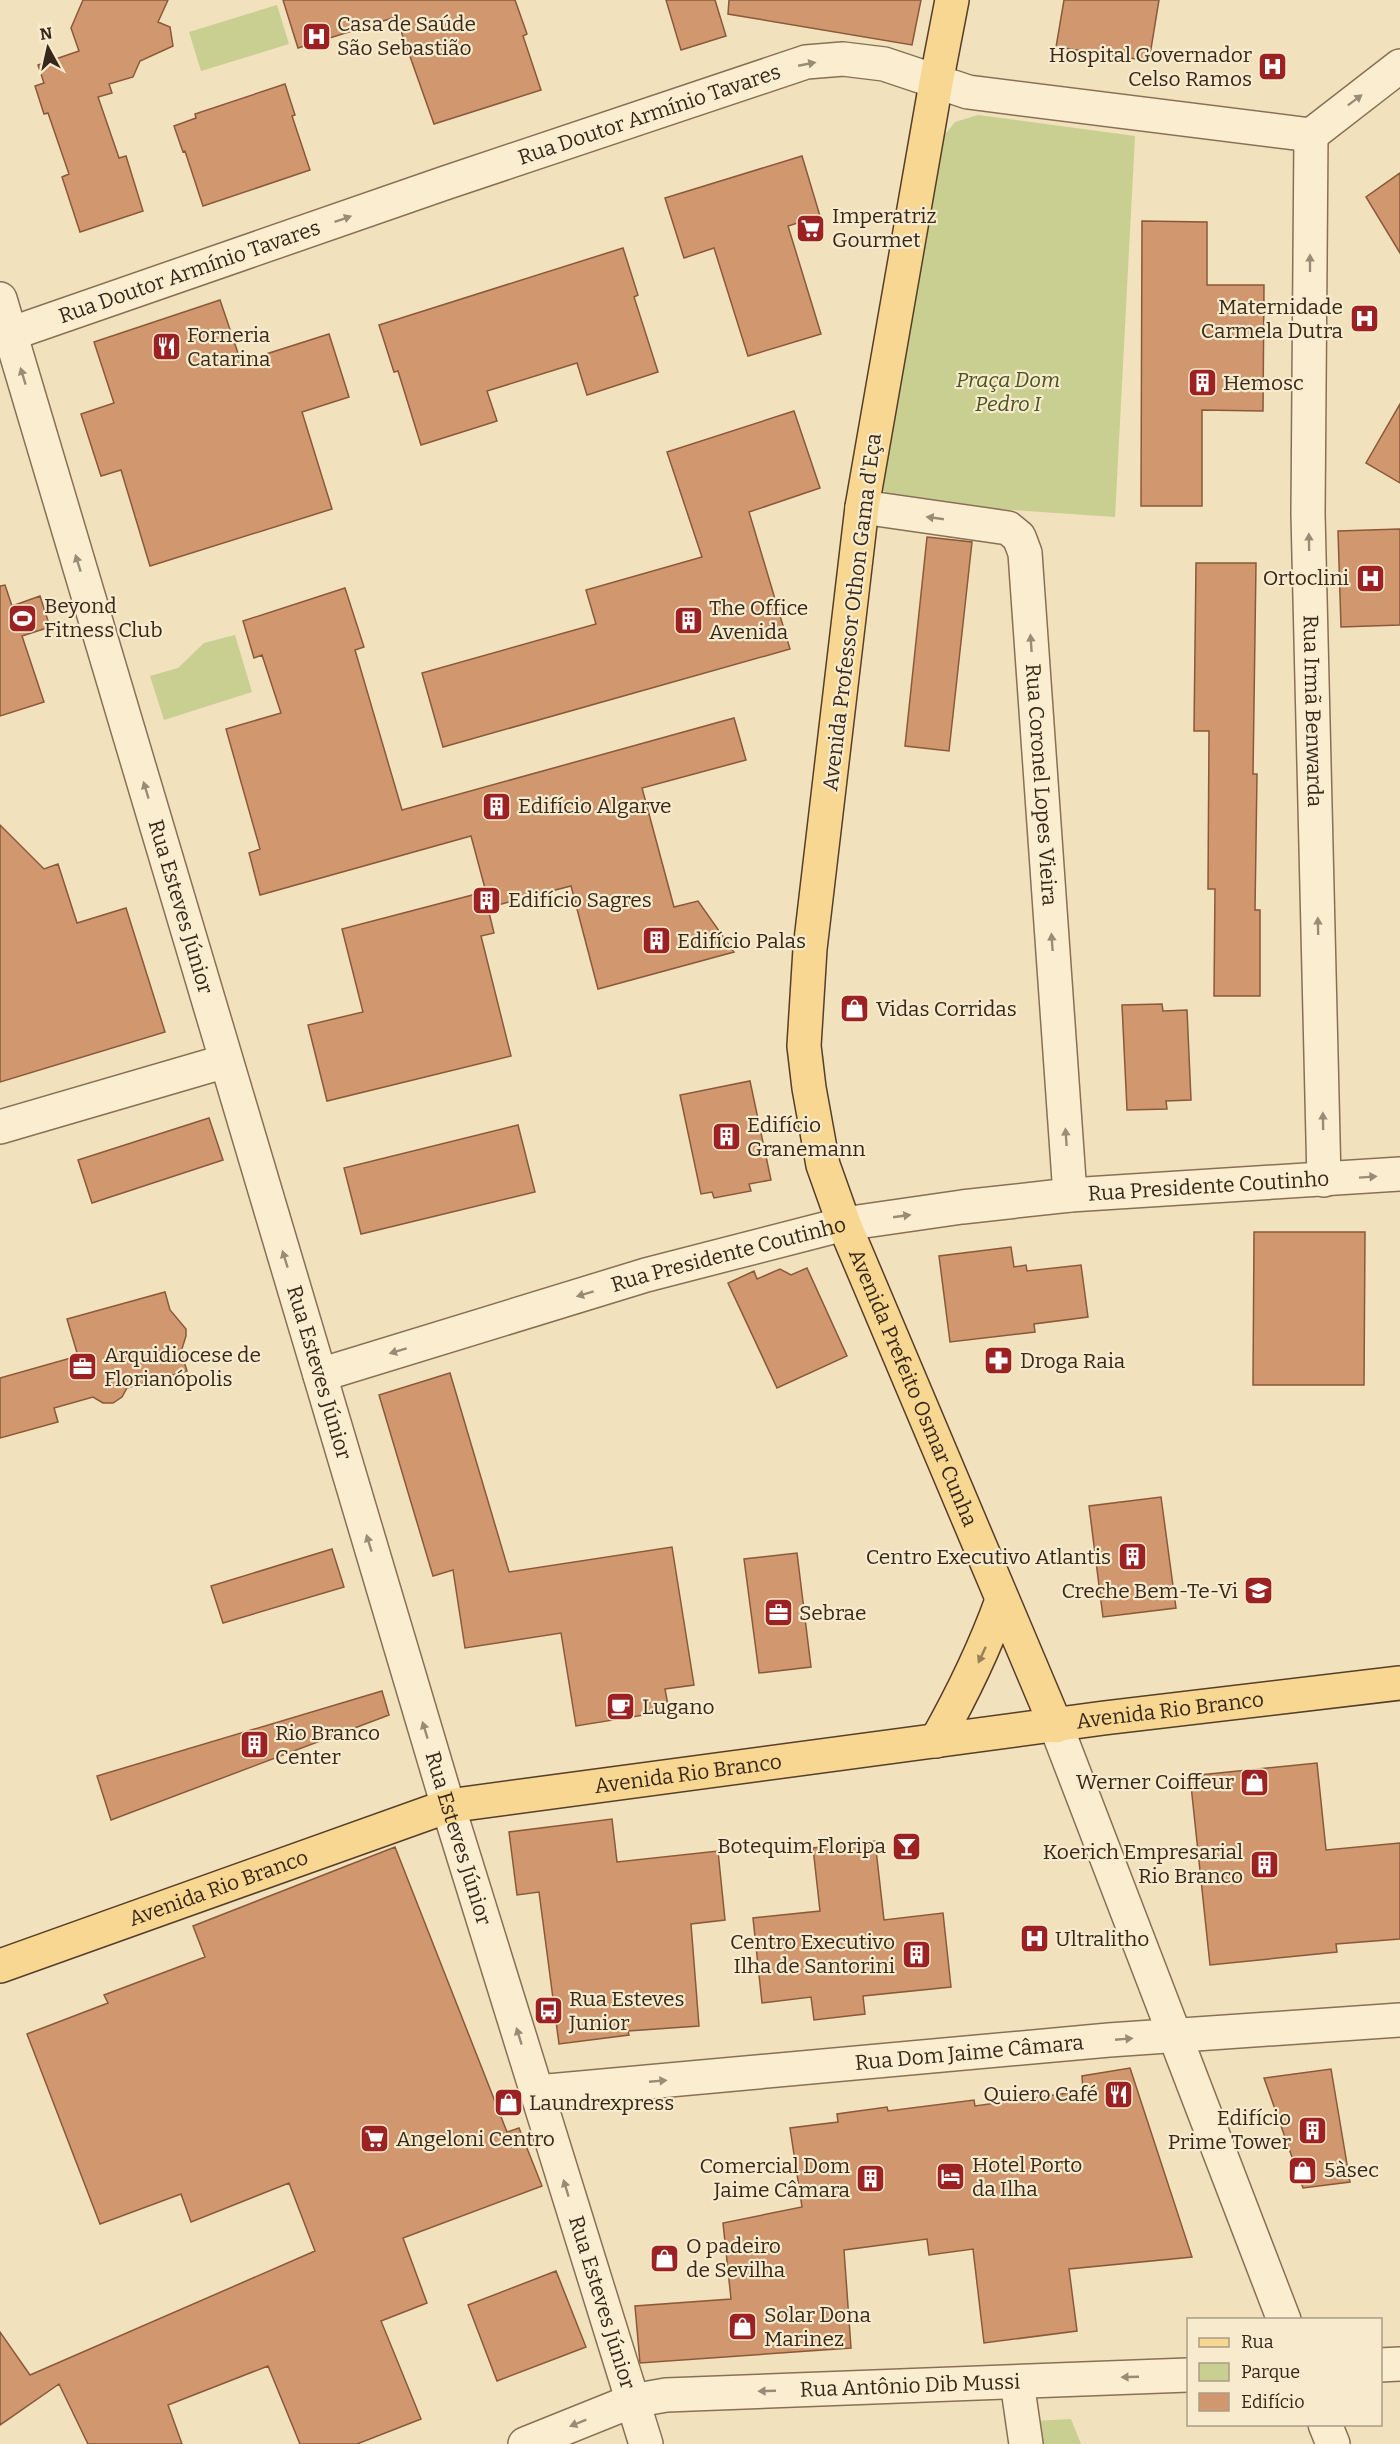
<svg xmlns="http://www.w3.org/2000/svg" width="1400" height="2444" viewBox="0 0 1400 2444" font-family="Bitter,serif">
	<rect width="100%" height="100%" fill="#f1e1bd"/>
	<path fill="#c8cf90" d="M277,5L289,44L201,71L189,32Z
		M978,115L1135,136L1115,517L895,502L877,484L939,142L955,122Z
		M235,635L252,692L164,720L150,676L178,668L204,643Z
		M1071,2419L1081,2444H1040L1034,2421Z"/>
	<path fill="#d19870" stroke="#8a5939" stroke-width="1.5" d="M83,0H168L158,22L170,27L173,46L140,61L133,77L109,84L112,93L98,97L119,158L126,156L143,211L80,232L62,177L69,174L48,113L44,114L35,86L44,83L38,65L79,51L71,28Z
		M283,0H515L527,34L523,36L541,90L434,124L396,17L298,48Z
		M666,0H715L726,36L681,50Z
		M729,0H921L912,45L728,14Z
		M1064,0H1159L1149,61L1056,47Z
		M285,84L295,115L292,116L310,170L203,206L185,151L183,152L174,126L196,118L195,114Z
		M802,156L820,216L788,226L821,334L748,356L714,248L684,258L665,198Z
		M1400,173V253L1366,197Z
		M1142,221L1207,222V285H1264L1263,411L1202,410V506H1141Z
		M623,248L638,295L634,297L658,372L587,395L577,363L487,391L497,421L421,445L398,371L394,372L379,325Z
		M220,300L241,362L329,334L349,397L302,412L332,509L150,566L121,470L101,476L81,414L114,403L94,342Z
		M1400,404V483L1366,463Z
		M794,411L820,488L749,512L790,649L443,747L422,673L596,624L586,590L702,557L667,452Z
		M1400,529V625L1341,627L1338,531Z
		M927,537L972,542L949,751L905,746Z
		M1196,563H1256L1253,774H1257L1255,910H1260V996H1214L1215,889H1208L1209,731H1194Z
		M5,585L12,606L40,596L50,627L22,636L44,702L0,716V586Z
		M345,588L364,647L355,650L402,810L734,718L746,760L642,788L674,907L698,901L734,952L598,989L571,886L490,907L471,836L260,895L249,853L260,849L226,729L281,713L262,655L254,658L243,621Z
		M0,825L44,869L58,864L77,923L126,908L165,1032L0,1082Z
		M484,892L494,933L481,936L511,1056L327,1101L308,1025L363,1012L342,929Z
		M1162,1004L1163,1011L1187,1010L1191,1100L1166,1101L1167,1109L1127,1110L1122,1005Z
		M750,1081L771,1180L749,1184L751,1191L714,1198L712,1192L701,1194L680,1095Z
		M209,1118L223,1160L92,1203L78,1160Z
		M518,1125L535,1192L361,1234L344,1168Z
		M1254,1232H1365L1364,1385H1253Z
		M1011,1247L1014,1267L1026,1265L1027,1271L1081,1265L1088,1317L1034,1324L1035,1332L950,1342L939,1256Z
		M807,1268L847,1356L777,1388L728,1283L754,1271L757,1279L780,1269L791,1275Z
		M165,1292L170,1310L186,1329V1336L181,1352L187,1371L127,1388L122,1397L113,1403H103L93,1397L54,1408L58,1422L0,1438V1378L78,1356L67,1319Z
		M450,1373L509,1572L672,1547L694,1685L665,1689L669,1711L576,1726L561,1633L465,1648L453,1570L433,1576L379,1395Z
		M1161,1497L1176,1608L1103,1617L1089,1506Z
		M332,1549L344,1587L223,1623L211,1586Z
		M797,1553L811,1667L759,1673L744,1559Z
		M382,1691L389,1715L111,1820L97,1776Z
		M1317,1763L1326,1850L1400,1843V1939L1336,1944L1337,1952L1210,1965L1190,1776Z
		M612,1819L617,1862L718,1851L725,1920L691,1924L699,2026L628,2031L629,2035L559,2044L539,1892L517,1895L509,1832Z
		M875,1841L884,1920L943,1913L951,1987L863,1996L865,2014L814,2020L811,1997L762,2003L753,1918L820,1911L813,1848Z
		M395,1847L507,2132L519,2128L542,2186L403,2238L427,2303L381,2321L421,2419L357,2444H300L268,2366L168,2405L182,2444H88L59,2384L0,2425V2332L30,2375L315,2251L289,2183L191,2222L181,2194L100,2224L27,2034L108,2003L104,1995L205,1957L193,1926Z
		M1130,2068L1192,2257L1069,2269L1077,2331L984,2343L973,2249L929,2255L927,2239L844,2250L851,2348L640,2363L635,2306L731,2299L723,2223L802,2207L790,2128L838,2122L837,2114L887,2107L888,2111L974,2100L975,2106L1083,2091L1082,2076Z
		M1331,2069L1350,2182L1303,2188L1264,2078Z
		M556,2271L586,2347L497,2381L468,2305Z"/>
	<g fill="none" stroke-linecap="round" stroke-linejoin="round">
		<defs>
			<g id="minor">
				<path id="s1" d="M1311,135L1308,514L1324,1180"/>
				<path d="M1311,135L1400,66"/>
				<path id="s2" d="M0,299L448,1806L646,2444"/>
				<path id="s3" d="M10,334L445,183L806,62L843,59L884,64L968,92L1311,135"/>
				<path id="s4" d="M862,507L1008,528L1019,537L1025,553L1070,1195"/>
				<path d="M0,1127L226,1061"/>
				<path id="s5" d="M320,1375L646,1275L844,1224L962,1207L1070,1195L1400,1174"/>
				<path d="M1056,1726L1284,2320"/>
				<path id="s6" d="M537,2092L1109,2040L1400,2020"/>
				<path d="M1380,2365L1400,2364"/>
				<path d="M1017,2382L1026,2444"/>
				<path d="M1325,2424L1333,2444"/>
				<path id="s7" d="M525,2444L632,2401L666,2395L1188,2375"/>
			</g>
			<g id="major">
				<path id="s8" d="M952,0L936,83L862,507L810,949L804,1046L809,1088L823,1165L844,1224L1056,1726"/>
				<path d="M936,1741C962,1695 984,1650 1002,1600"/>
				<path id="s9" d="M0,1966L448,1806L1104,1718L1400,1683"/>
			</g>
		</defs>
		<use href="#minor" stroke="#897055" stroke-width="36"/>
		<use href="#major" stroke="#563e2a" stroke-width="36"/>
		<use href="#minor" stroke="#fbeed0" stroke-width="33"/>
		<use href="#major" stroke="#f7d791" stroke-width="33"/>
	</g>
	<defs><path id="oneway-solid" d="M-6-.8H1V-3.2L6.5 0L1 3.2V.8H-6Z" transform="scale(1.5)"/></defs>
	<g fill="#998b76">
		<use href="#oneway-solid" transform="translate(807 64) rotate(-11)"/>
		<use href="#oneway-solid" transform="translate(1355 100) rotate(-37)"/>
		<use href="#oneway-solid" transform="translate(343 219) rotate(-19)"/>
		<use href="#oneway-solid" transform="translate(1310 263) rotate(-90)"/>
		<use href="#oneway-solid" transform="translate(23 376) rotate(-107)"/>
		<use href="#oneway-solid" transform="translate(935 518) rotate(-172)"/>
		<use href="#oneway-solid" transform="translate(1309 542) rotate(-91)"/>
		<use href="#oneway-solid" transform="translate(78 563) rotate(-107)"/>
		<use href="#oneway-solid" transform="translate(1031 643) rotate(-94)"/>
		<use href="#oneway-solid" transform="translate(146 790) rotate(-107)"/>
		<use href="#oneway-solid" transform="translate(1318 926) rotate(-91)"/>
		<use href="#oneway-solid" transform="translate(1052 942) rotate(-94)"/>
		<use href="#oneway-solid" transform="translate(1323 1121) rotate(-91)"/>
		<use href="#oneway-solid" transform="translate(1066 1137) rotate(-94)"/>
		<use href="#oneway-solid" transform="translate(1368 1177) rotate(-4)"/>
		<use href="#oneway-solid" transform="translate(902 1216) rotate(-8)"/>
		<use href="#oneway-solid" transform="translate(285 1259) rotate(-107)"/>
		<use href="#oneway-solid" transform="translate(585 1294) rotate(163)"/>
		<use href="#oneway-solid" transform="translate(398 1351) rotate(163)"/>
		<use href="#oneway-solid" transform="translate(369 1543) rotate(-107)"/>
		<use href="#oneway-solid" transform="translate(425 1730) rotate(-107)"/>
		<use href="#oneway-solid" transform="translate(519 2036) rotate(-107)"/>
		<use href="#oneway-solid" transform="translate(1124 2039) rotate(-5)"/>
		<use href="#oneway-solid" transform="translate(658 2081) rotate(-5)"/>
		<use href="#oneway-solid" transform="translate(566 2188) rotate(-107)"/>
		<use href="#oneway-solid" transform="translate(1130 2377) rotate(178)"/>
		<use href="#oneway-solid" transform="translate(767 2391) rotate(178)"/>
		<use href="#oneway-solid" transform="translate(578 2423) rotate(158)"/>
	</g>
	<use fill="#978056" href="#oneway-solid" transform="translate(982 1655) rotate(115)"/>
	<defs>
		<symbol id="hospital-square" viewBox="-11 -11 22 22"><rect x="-9" y="-9" width="18" height="18" rx="4" fill="#9c2123" stroke="#f8ebcd"/><path d="M-5-5h3v3.5h4V-5h3V5h-3V1.5h-4V5h-3Z" fill="#fff"/></symbol>
		<symbol id="supermarket-square" viewBox="-11 -11 22 22"><rect x="-9" y="-9" width="18" height="18" rx="4" fill="#9c2123" stroke="#f8ebcd"/><path d="M-6-5.5h2.5l.6 2H6L4.5 2H-2.5L-4.4-4H-6ZM-1.5 3.2a1.3 1.3 0 1 0 .1 0ZM3 3.2a1.3 1.3 0 1 0 .1 0Z" fill="#fff"/></symbol>
		<symbol id="restaurant-square" viewBox="-11 -11 22 22"><rect x="-9" y="-9" width="18" height="18" rx="4" fill="#9c2123" stroke="#f8ebcd"/><path d="M-5-6h1v4h1v-4h1v4h1v-4h1v5L-1.5 .5V6h-2V.5L-5-1ZM5-6V6H3V1.5H1.5Q1.5-4 5-6Z" fill="#fff"/></symbol>
		<symbol id="building-square" viewBox="-11 -11 22 22"><rect x="-9" y="-9" width="18" height="18" rx="4" fill="#9c2123" stroke="#f8ebcd"/><path d="M-4-6H4V6H1V3H-1V6H-4ZM-2.5-4.3h1.7v1.8h-1.7ZM.8-4.3h1.7v1.8H.8ZM-2.5-1h1.7V.8h-1.7ZM.8-1h1.7V.8H.8Z" fill="#fff"/></symbol>
		<symbol id="stadium-square" viewBox="-11 -11 22 22"><rect x="-9" y="-9" width="18" height="18" rx="4" fill="#9c2123" stroke="#f8ebcd"/><path d="M0-5a6.5 5 0 1 0 0 10a6.5 5 0 1 0 0-10ZM-3.5-1.8h7v3.6h-7Z" fill="#fff"/></symbol>
		<symbol id="shop-square" viewBox="-11 -11 22 22"><rect x="-9" y="-9" width="18" height="18" rx="4" fill="#9c2123" stroke="#f8ebcd"/><path d="M-5-2.5h2.3a2.7 3.5 0 0 1 5.4 0H5L5.5 6h-11ZM-1.5-2.5h3a1.5 2.3 0 0 0-3 0Z" fill="#fff"/></symbol>
		<symbol id="pharmacy-square" viewBox="-11 -11 22 22"><rect x="-9" y="-9" width="18" height="18" rx="4" fill="#9c2123" stroke="#f8ebcd"/><path d="M-2-6h4v4h4v4h-4v4h-4v-4h-4v-4h4Z" fill="#fff"/></symbol>
		<symbol id="office-square" viewBox="-11 -11 22 22"><rect x="-9" y="-9" width="18" height="18" rx="4" fill="#9c2123" stroke="#f8ebcd"/><path d="M-6-3h4V-5.5h4V-3h4V5H-6ZM-1-4.5V-3h2v-1.5ZM-6 0V1H6V0Z" fill="#fff"/></symbol>
		<symbol id="school-square" viewBox="-11 -11 22 22"><rect x="-9" y="-9" width="18" height="18" rx="4" fill="#9c2123" stroke="#f8ebcd"/><path d="M0-5L7-2L0 1L-7-2ZM-4 1L0 2.5L4 1V4Q0 6-4 4Z" fill="#fff"/></symbol>
		<symbol id="cafe-square" viewBox="-11 -11 22 22"><rect x="-9" y="-9" width="18" height="18" rx="4" fill="#9c2123" stroke="#f8ebcd"/><path d="M-5.5-4.5H6V0H3Q3 3.5 0 3.5H-2.5Q-5.5 3.5-5.5 0ZM3-3.2v2h1.7v-2ZM-6 4.5H4V6H-6Z" fill="#fff"/></symbol>
		<symbol id="bar-square" viewBox="-11 -11 22 22"><rect x="-9" y="-9" width="18" height="18" rx="4" fill="#9c2123" stroke="#f8ebcd"/><path d="M-6-5H6L.8 .8V4.5H3.5V6h-7V4.5H-.8V.8Z" fill="#fff"/></symbol>
		<symbol id="bus-square" viewBox="-11 -11 22 22"><rect x="-9" y="-9" width="18" height="18" rx="4" fill="#9c2123" stroke="#f8ebcd"/><path d="M-5-6H5V4H4V6H2V4H-2V6H-4V4H-5ZM-3.5-4V0h7V-4ZM-3.5 1.2v1.5H-2V1.2ZM2 1.2v1.5H3.5V1.2Z" fill="#fff"/></symbol>
		<symbol id="hotel-square" viewBox="-11 -11 22 22"><rect x="-9" y="-9" width="18" height="18" rx="4" fill="#9c2123" stroke="#f8ebcd"/><path d="M-6-4.5h1.5V1H6V5H4.5V3h-9V5H-6ZM-4 0a1.8 1.8 0 1 1 3.6 0ZM.5 0V-2.5h3Q6-2.5 6 0Z" fill="#fff"/></symbol>
	</defs>
	<g fill-rule="evenodd">
		<use href="#hospital-square" x="300" y="20" width="33" height="33"/>
		<use href="#hospital-square" x="1256" y="50" width="33" height="33"/>
		<use href="#supermarket-square" x="794" y="212" width="33" height="33"/>
		<use href="#hospital-square" x="1348" y="302" width="33" height="33"/>
		<use href="#restaurant-square" x="150" y="330" width="33" height="33"/>
		<use href="#building-square" x="1186" y="366" width="33" height="33"/>
		<use href="#hospital-square" x="1354" y="562" width="33" height="33"/>
		<use href="#stadium-square" x="6" y="602" width="33" height="33"/>
		<use href="#building-square" x="672" y="604" width="33" height="33"/>
		<use href="#building-square" x="480" y="790" width="33" height="33"/>
		<use href="#building-square" x="470" y="884" width="33" height="33"/>
		<use href="#building-square" x="640" y="924" width="33" height="33"/>
		<use href="#shop-square" x="838" y="992" width="33" height="33"/>
		<use href="#building-square" x="710" y="1120" width="33" height="33"/>
		<use href="#pharmacy-square" x="982" y="1344" width="33" height="33"/>
		<use href="#office-square" x="66" y="1350" width="33" height="33"/>
		<use href="#building-square" x="1116" y="1540" width="33" height="33"/>
		<use href="#school-square" x="1242" y="1574" width="33" height="33"/>
		<use href="#office-square" x="762" y="1596" width="33" height="33"/>
		<use href="#cafe-square" x="604" y="1690" width="33" height="33"/>
		<use href="#building-square" x="238" y="1728" width="33" height="33"/>
		<use href="#shop-square" x="1238" y="1766" width="33" height="33"/>
		<use href="#bar-square" x="890" y="1830" width="33" height="33"/>
		<use href="#building-square" x="1248" y="1848" width="33" height="33"/>
		<use href="#hospital-square" x="1018" y="1922" width="33" height="33"/>
		<use href="#building-square" x="900" y="1938" width="33" height="33"/>
		<use href="#bus-square" x="532" y="1994" width="33" height="33"/>
		<use href="#restaurant-square" x="1102" y="2078" width="33" height="33"/>
		<use href="#shop-square" x="492" y="2086" width="33" height="33"/>
		<use href="#building-square" x="1296" y="2114" width="33" height="33"/>
		<use href="#supermarket-square" x="358" y="2122" width="33" height="33"/>
		<use href="#shop-square" x="1286" y="2154" width="33" height="33"/>
		<use href="#hotel-square" x="934" y="2160" width="33" height="33"/>
		<use href="#building-square" x="854" y="2162" width="33" height="33"/>
		<use href="#shop-square" x="648" y="2242" width="33" height="33"/>
		<use href="#shop-square" x="726" y="2310" width="33" height="33"/>
	</g>
	<g text-anchor="middle" stroke-width="4.5" stroke-linejoin="round" paint-order="stroke">
		<g font-size="21" fill="#37281b" stroke="#f8ebcd" text-anchor="start">
			<text x="337" y="31">Casa de Saúde<tspan x="337" dy="24">São Sebastião</tspan></text>
			<text x="1252" y="62" text-anchor="end">Hospital Governador<tspan x="1252" dy="24">Celso Ramos</tspan></text>
			<text x="832" y="223">Imperatriz<tspan x="832" dy="24">Gourmet</tspan></text>
			<text x="1343" y="314" text-anchor="end">Maternidade<tspan x="1343" dy="24">Carmela Dutra</tspan></text>
			<text x="187" y="342">Forneria<tspan x="187" dy="24">Catarina</tspan></text>
			<text x="1223" y="390">Hemosc</text>
			<text x="1349" y="585" text-anchor="end">Ortoclini</text>
			<text x="44" y="613">Beyond<tspan x="44" dy="24">Fitness Club</tspan></text>
			<text x="709" y="615">The Office<tspan x="709" dy="24">Avenida</tspan></text>
			<text x="518" y="813">Edifício Algarve</text>
			<text x="508" y="907">Edifício Sagres</text>
			<text x="677" y="948">Edifício Palas</text>
			<text x="876" y="1016">Vidas Corridas</text>
			<text x="747" y="1132">Edifício<tspan x="747" dy="24">Granemann</tspan></text>
			<text x="104" y="1362">Arquidiocese de<tspan x="104" dy="24">Florianópolis</tspan></text>
			<text x="1020" y="1368">Droga Raia</text>
			<text x="1111" y="1564" text-anchor="end">Centro Executivo Atlantis</text>
			<text x="1238" y="1598" text-anchor="end">Creche Bem-Te-Vi</text>
			<text x="799" y="1620">Sebrae</text>
			<text x="642" y="1714">Lugano</text>
			<text x="275" y="1740">Rio Branco<tspan x="275" dy="24">Center</tspan></text>
			<text x="1234" y="1789" text-anchor="end">Werner Coiffeur</text>
			<text x="886" y="1853" text-anchor="end">Botequim Floripa</text>
			<text x="1243" y="1859" text-anchor="end">Koerich Empresarial<tspan x="1243" dy="24">Rio Branco</tspan></text>
			<text x="1055" y="1946">Ultralitho</text>
			<text x="895" y="1949" text-anchor="end">Centro Executivo<tspan x="895" dy="24">Ilha de Santorini</tspan></text>
			<text x="569" y="2006">Rua Esteves<tspan x="569" dy="24">Junior</tspan></text>
			<text x="1098" y="2101" text-anchor="end">Quiero Café</text>
			<text x="529" y="2110">Laundrexpress</text>
			<text x="1291" y="2125" text-anchor="end">Edifício<tspan x="1291" dy="24">Prime Tower</tspan></text>
			<text x="396" y="2146">Angeloni Centro</text>
			<text x="972" y="2172">Hotel Porto<tspan x="972" dy="24">da Ilha</tspan></text>
			<text x="850" y="2173" text-anchor="end">Comercial Dom<tspan x="850" dy="24">Jaime Câmara</tspan></text>
			<text x="1324" y="2177">5àsec</text>
			<text x="686" y="2253">O padeiro<tspan x="686" dy="24">de Sevilha</tspan></text>
			<text x="764" y="2322">Solar Dona<tspan x="764" dy="24">Marinez</tspan></text>
		</g>
		<g font-size="21" fill="#37281b" stroke="#f8ebcd">
			<text dy="7" stroke="none"><textPath href="#s3" startOffset="676">Rua Doutor Armínio Tavares</textPath></text>
			<text dy="7" stroke="none"><textPath href="#s3" startOffset="190">Rua Doutor Armínio Tavares</textPath></text>
			<text transform="translate(852 612) rotate(-83)" y="7">Avenida Professor Othon Gama d'Eça</text>
			<text dy="7" stroke="none"><textPath href="#s1" startOffset="576">Rua Irmã Benwarda</textPath></text>
			<text dy="7" stroke="none"><textPath href="#s4" startOffset="411">Rua Coronel Lopes Vieira</textPath></text>
			<text dy="7" stroke="none"><textPath href="#s2" startOffset="634">Rua Esteves Júnior</textPath></text>
			<text dy="7" stroke="none"><textPath href="#s5" startOffset="912">Rua Presidente Coutinho</textPath></text>
			<text dy="7" stroke="none"><textPath href="#s5" startOffset="426">Rua Presidente Coutinho</textPath></text>
			<text dy="7" stroke="none"><textPath href="#s2" startOffset="1120">Rua Esteves Júnior</textPath></text>
			<text dy="7" stroke="none"><textPath href="#s8" startOffset="1418">Avenida Prefeito Osmar Cunha</textPath></text>
			<text dy="7" stroke="none"><textPath href="#s9" startOffset="1204">Avenida Rio Branco</textPath></text>
			<text dy="7" stroke="none"><textPath href="#s9" startOffset="718">Avenida Rio Branco</textPath></text>
			<text dy="7" stroke="none"><textPath href="#s2" startOffset="1606">Rua Esteves Júnior</textPath></text>
			<text dy="7" stroke="none"><textPath href="#s9" startOffset="232">Avenida Rio Branco</textPath></text>
			<text dy="7" stroke="none"><textPath href="#s6" startOffset="434">Rua Dom Jaime Câmara</textPath></text>
			<text dy="7" stroke="none"><textPath href="#s2" startOffset="2092">Rua Esteves Júnior</textPath></text>
			<text dy="7" stroke="none"><textPath href="#s7" startOffset="394">Rua Antônio Dib Mussi</textPath></text>
		</g>
		<g font-size="21" font-style="italic" fill="#485520" stroke="#f8ebcd">
			<text x="1008" y="387">Praça Dom<tspan x="1008" dy="24">Pedro I</tspan></text>
		</g>
	</g>
	<rect x="1187" y="2318" width="195" height="108" fill="#f8ebcd" stroke="#ab9d86" stroke-width="1.5"/>
	<rect x="1199" y="2338" width="30" height="9" fill="#f7d791" stroke="#ab9d86" stroke-width="1.5"/>
	<text x="1241" y="2348" font-size="18" fill="#37281b">Rua</text>
	<rect x="1199" y="2363" width="30" height="18" fill="#c8cf90" stroke="#ab9d86" stroke-width="1.5"/>
	<text x="1241" y="2378" font-size="18" fill="#37281b">Parque</text>
	<rect x="1199" y="2393" width="30" height="18" fill="#d19870" stroke="#ab9d86" stroke-width="1.5"/>
	<text x="1241" y="2408" font-size="18" fill="#37281b">Edifício</text>
	<g transform="translate(48 48) rotate(352)" stroke="#f8ebcd" stroke-width="4.5" paint-order="stroke">
	<path d="M0-4.5L10 22L0 15L-10 22Z" fill="#37281b"/>
	<text y="-9" font-size="16" font-weight="bold" text-anchor="middle" fill="#37281b">N</text>
	</g>
</svg>
